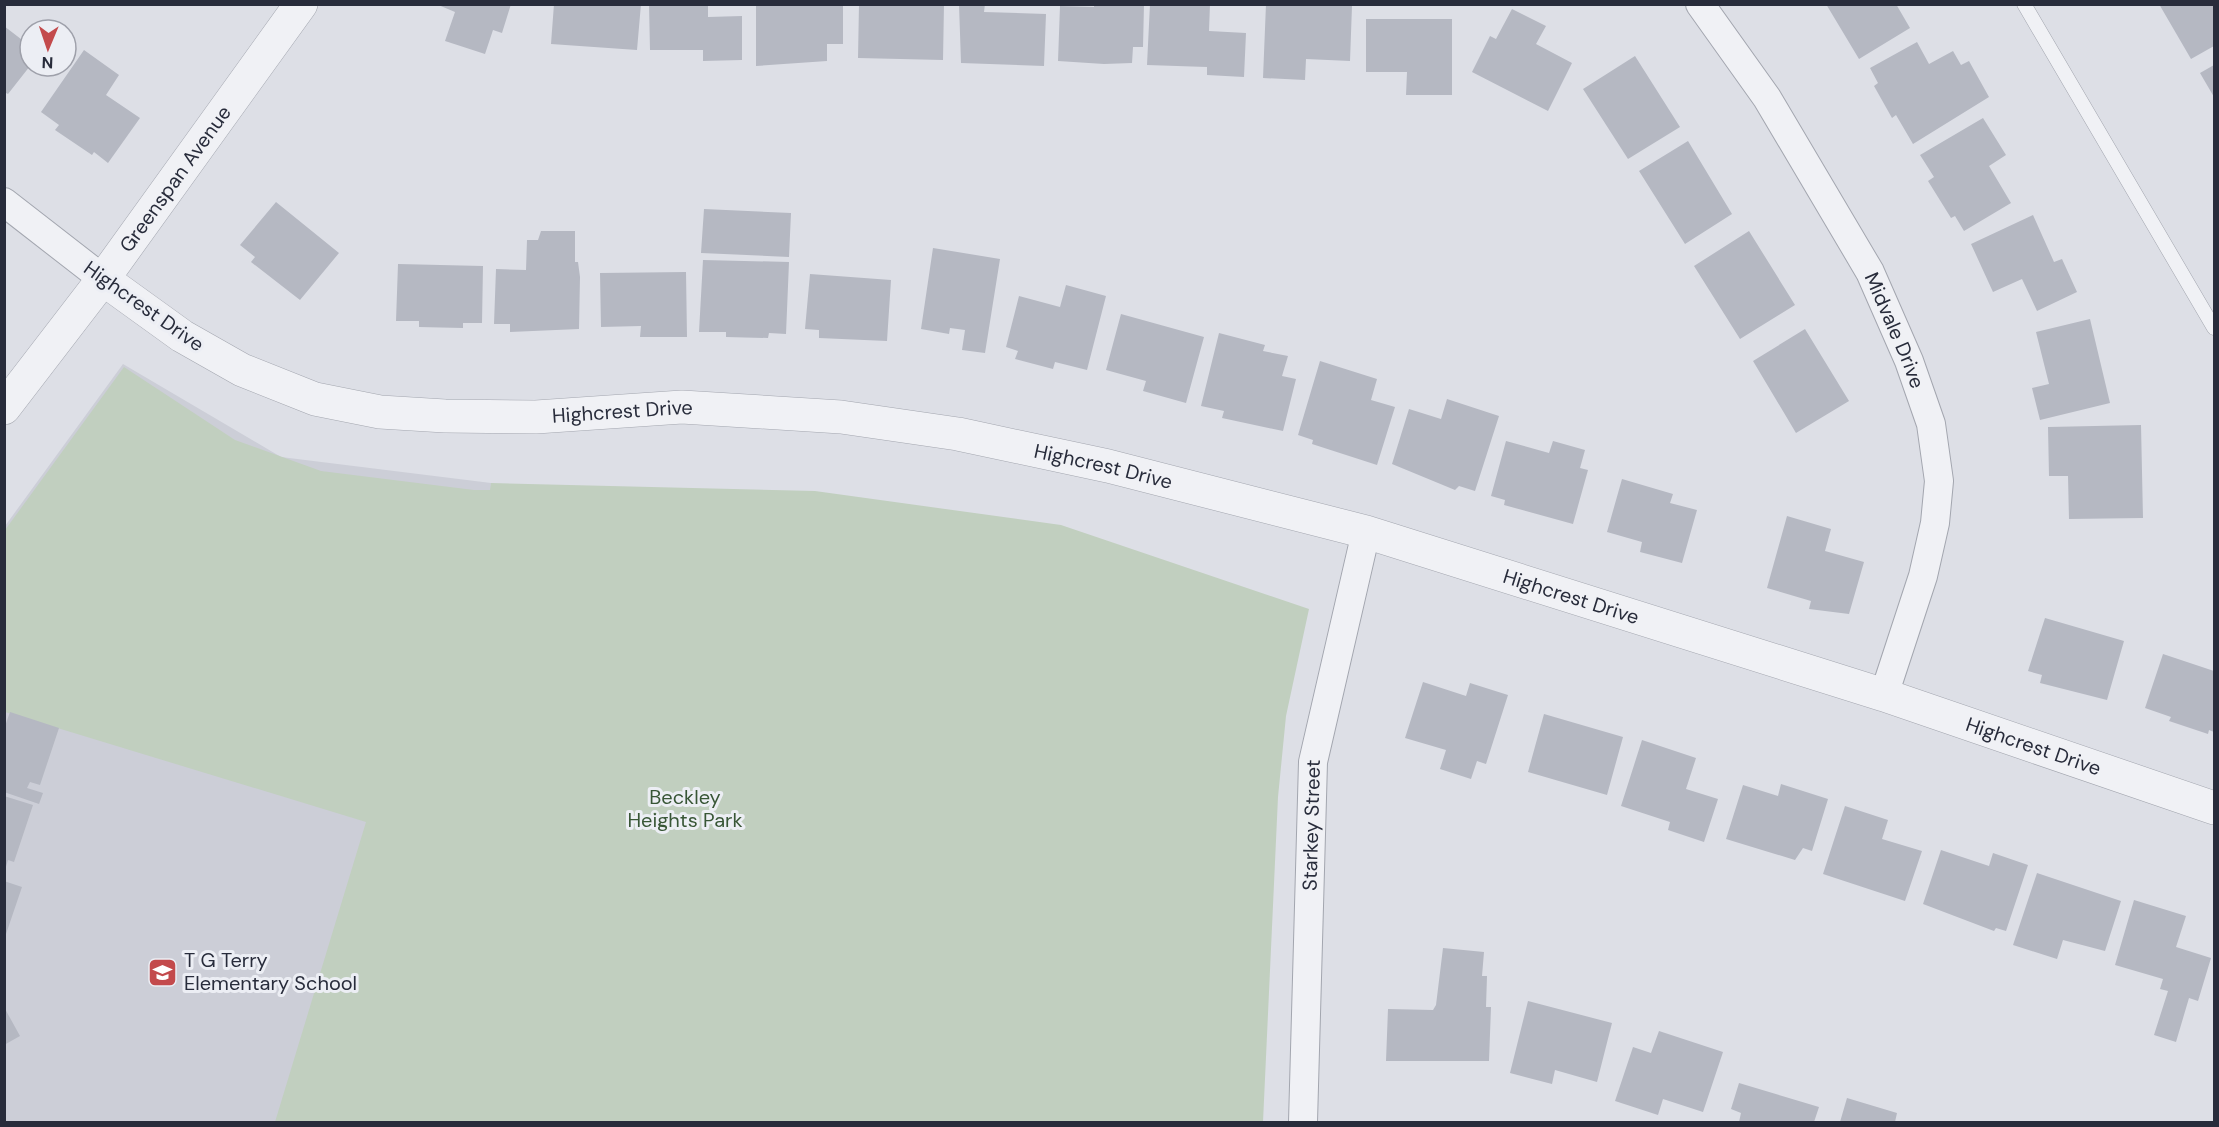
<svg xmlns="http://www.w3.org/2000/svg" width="2219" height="1127" viewBox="0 0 2219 1127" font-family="'DM Sans',sans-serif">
	<rect width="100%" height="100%" fill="#dddfe6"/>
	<path fill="#ccced7" d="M123,364L281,457L491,483L469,1122H5V526Z"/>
	<path fill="#c1cfbf" d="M124,367L235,440L321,471L474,490H490L491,483L815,491L1061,525L1309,609L1286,716L1278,797L1263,1122H275L366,822L5,712V530Z"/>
	<path fill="#b5b8c2" d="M436,4H511L502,33L493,30L485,54L445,41L455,12Z
		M554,4H641L637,50L551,44Z
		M649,4H708V17L742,16V60L703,61V50H650Z
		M756,4H843V44H827V61L756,66Z
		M859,4H944L943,60L858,58Z
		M959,4H985L984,12L1046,14L1044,66L961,63Z
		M1094,4H1144L1143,47H1133L1132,63L1104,64L1058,61L1060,6L1094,7Z
		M1150,4H1210L1209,31L1246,33L1244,77L1207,75V67L1147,65Z
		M1266,4L1352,6L1350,61L1306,59L1305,80L1263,78Z
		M1826,4H1896L1910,28L1859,59Z
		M2159,4H2214V46L2191,59Z
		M1512,9L1546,26L1536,44L1572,63L1548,111L1472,72L1490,36L1496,39Z
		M1366,19H1452V95H1406L1407,72H1366Z
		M4,26L30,46V66L8,94L4,92Z
		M1917,42L1929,64L1953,51L1961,65L1969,61L1989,97L1913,144L1896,115L1892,118L1874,86L1878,83L1870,68Z
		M84,50L119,75L106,95L140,118L108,163L94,152L92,155L55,130L59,125L41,112Z
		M1635,56L1680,127L1628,159L1583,89Z
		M2214,65V97L2200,73Z
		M1983,118L2006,155L1989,166L2011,203L1964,231L1955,216L1951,218L1928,181L1934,177L1920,155Z
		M1688,141L1732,214L1685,244L1639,171Z
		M276,202L339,253L300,300L251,262L255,257L240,245Z
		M704,209L791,213L789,257L701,253Z
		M2033,215L2054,262L2062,259L2077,292L2037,311L2022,279L1993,292L1971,244Z
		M541,231H575V262H578L580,277L579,329L510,332V324H494L496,269L526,270L527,240H538Z
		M1749,231L1795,305L1740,339L1694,266Z
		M933,248L1000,259L985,353L962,350L965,330L950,328L949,334L921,329Z
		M703,260L789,262L786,334L769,333L768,338L726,337V332H699Z
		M398,264L483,266L482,323H463V328L419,327V321H396Z
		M686,272L687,337H640L641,326L601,327L600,273Z
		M810,274L891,280L887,341L819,338V330L805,329Z
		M1066,285L1106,296L1087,370L1055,362L1053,369L1015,359L1018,351L1006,347L1019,296L1060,307Z
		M1121,314L1204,337L1186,403L1143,391L1146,381L1106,370Z
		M2090,319L2110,403L2040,420L2032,388L2049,384L2036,332Z
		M1805,329L1849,401L1796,433L1753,361Z
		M1219,333L1265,345L1263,351L1288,356L1282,376L1296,379L1283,431L1222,418L1224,411L1201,406Z
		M1320,361L1377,379L1371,400L1395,407L1377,465L1312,444L1313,440L1298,435Z
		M1447,399L1499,416L1475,491L1459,486L1455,490L1392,464L1409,409L1441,419Z
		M2141,425L2143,518L2069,519L2068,476H2049L2048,427Z
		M1506,441L1549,453L1553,441L1585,450L1580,468L1588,470L1573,524L1504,505L1505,500L1491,496Z
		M1622,479L1673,494L1670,503L1697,510L1682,563L1640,552L1642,542L1607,532Z
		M1787,516L1831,529L1825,551L1864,562L1849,614L1809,609L1811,601L1767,588Z
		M2045,618L2124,641L2107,700L2040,683L2042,675L2028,671Z
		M2163,654L2214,671V732L2209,730L2208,734L2169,721L2171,717L2145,708Z
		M1423,682L1466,696L1470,683L1508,695L1486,764L1477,761L1471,779L1440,769L1446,750L1405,738Z
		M10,712L59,728L40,785L30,782L27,788L43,793L39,804L4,792V729Z
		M1544,714L1623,737L1607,795L1528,772Z
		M1642,740L1696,758L1686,789L1718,799L1704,842L1668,830L1670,822L1621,806Z
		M1781,784L1828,799L1812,851L1803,848L1795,860L1726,839L1743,785L1778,796Z
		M4,796L33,805L14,862L8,860L5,870Z
		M1845,806L1888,820L1882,839L1922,851L1905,901L1823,874Z
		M1941,850L1989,866L1993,853L2028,865L2006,931L1996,928L1994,931L1923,904Z
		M2037,873L2121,901L2105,951L2063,940L2057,959L2013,945Z
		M4,881L22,887L5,937H4Z
		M2134,900L2186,916L2176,947L2211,958L2198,1001L2189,998L2176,1042L2154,1035L2168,991L2160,989L2163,979L2115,965Z
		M1443,948L1484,952L1482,976H1487L1486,1007H1491L1489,1061H1386L1388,1009L1433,1010L1436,1005Z
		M1528,1001L1612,1023L1597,1082L1555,1070L1552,1084L1510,1073Z
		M4,1007L20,1036L4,1045Z
		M1659,1031L1723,1052L1703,1112L1663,1099L1658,1115L1615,1101L1633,1047L1651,1053Z
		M1739,1083L1819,1107L1814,1122H1739L1741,1113L1731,1109Z
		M1847,1098L1897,1113L1895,1122H1840Z"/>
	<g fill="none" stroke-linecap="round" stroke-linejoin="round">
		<defs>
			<path id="service" d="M2024,4L2214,328"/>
			<g id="minor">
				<path id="s1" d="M1700,4L1767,98L1870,272L1909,361L1931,424L1939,481L1935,523L1923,576L1884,695"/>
				<path d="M4,202L103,279"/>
				<path id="s2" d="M1303,1122L1313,762L1366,532"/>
			</g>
			<g id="tertiary">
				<path id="s3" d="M103,279L182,336L242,370L315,399L380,412L445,416L536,417L682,407L841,417L958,434L1108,466L1366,532L1884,695L2214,808"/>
				<path id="s4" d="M4,408L103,279L301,4"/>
			</g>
		</defs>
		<use href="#service" stroke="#a3a6af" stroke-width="15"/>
		<use href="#minor" stroke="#a3a6af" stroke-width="30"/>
		<use href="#tertiary" stroke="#a3a6af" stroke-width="34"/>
		<use href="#service" stroke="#f0f1f5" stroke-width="14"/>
		<use href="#minor" stroke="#f0f1f5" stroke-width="28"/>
		<use href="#tertiary" stroke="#f0f1f5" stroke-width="33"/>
	</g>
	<defs>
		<symbol id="school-square" viewBox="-11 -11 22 22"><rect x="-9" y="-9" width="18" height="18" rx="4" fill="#c34a4c" stroke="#eceef4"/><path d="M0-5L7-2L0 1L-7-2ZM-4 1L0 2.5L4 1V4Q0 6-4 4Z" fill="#fff"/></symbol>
	</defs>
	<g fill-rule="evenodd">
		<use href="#school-square" x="146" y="956" width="33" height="33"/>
	</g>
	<g text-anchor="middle" stroke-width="6" stroke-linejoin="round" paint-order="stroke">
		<g font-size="20" fill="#282c3b" stroke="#eceef4">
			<text dy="7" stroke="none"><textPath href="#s4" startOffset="286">Greenspan Avenue</textPath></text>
			<text transform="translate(144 306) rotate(35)" y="7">Highcrest Drive</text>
			<text dy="7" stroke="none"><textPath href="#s1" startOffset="381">Midvale Drive</textPath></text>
			<text dy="7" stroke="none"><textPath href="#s3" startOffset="554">Highcrest Drive</textPath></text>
			<text dy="7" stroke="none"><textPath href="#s3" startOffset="1040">Highcrest Drive</textPath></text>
			<text dy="7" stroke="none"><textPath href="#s3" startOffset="1526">Highcrest Drive</textPath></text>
			<text dy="7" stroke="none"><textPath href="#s3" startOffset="2012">Highcrest Drive</textPath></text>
			<text dy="7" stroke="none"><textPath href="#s2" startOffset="297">Starkey Street</textPath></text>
		</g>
		<g font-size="20" fill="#385636" stroke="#eceef4">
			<text x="685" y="804">Beckley<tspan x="685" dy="23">Heights Park</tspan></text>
		</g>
		<g font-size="20" fill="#282c3b" stroke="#eceef4" text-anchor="start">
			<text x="184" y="967">T G Terry<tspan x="184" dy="23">Elementary School</tspan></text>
		</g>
	</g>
	<rect width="2219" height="1127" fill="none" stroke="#282c3b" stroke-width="12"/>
	<g transform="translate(48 48) rotate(182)"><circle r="28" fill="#eceef4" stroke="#9ea0aa" stroke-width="1.5"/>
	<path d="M0-4.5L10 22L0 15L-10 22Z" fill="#c34a4c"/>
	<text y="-9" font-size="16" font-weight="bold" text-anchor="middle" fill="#282c3b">N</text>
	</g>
</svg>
